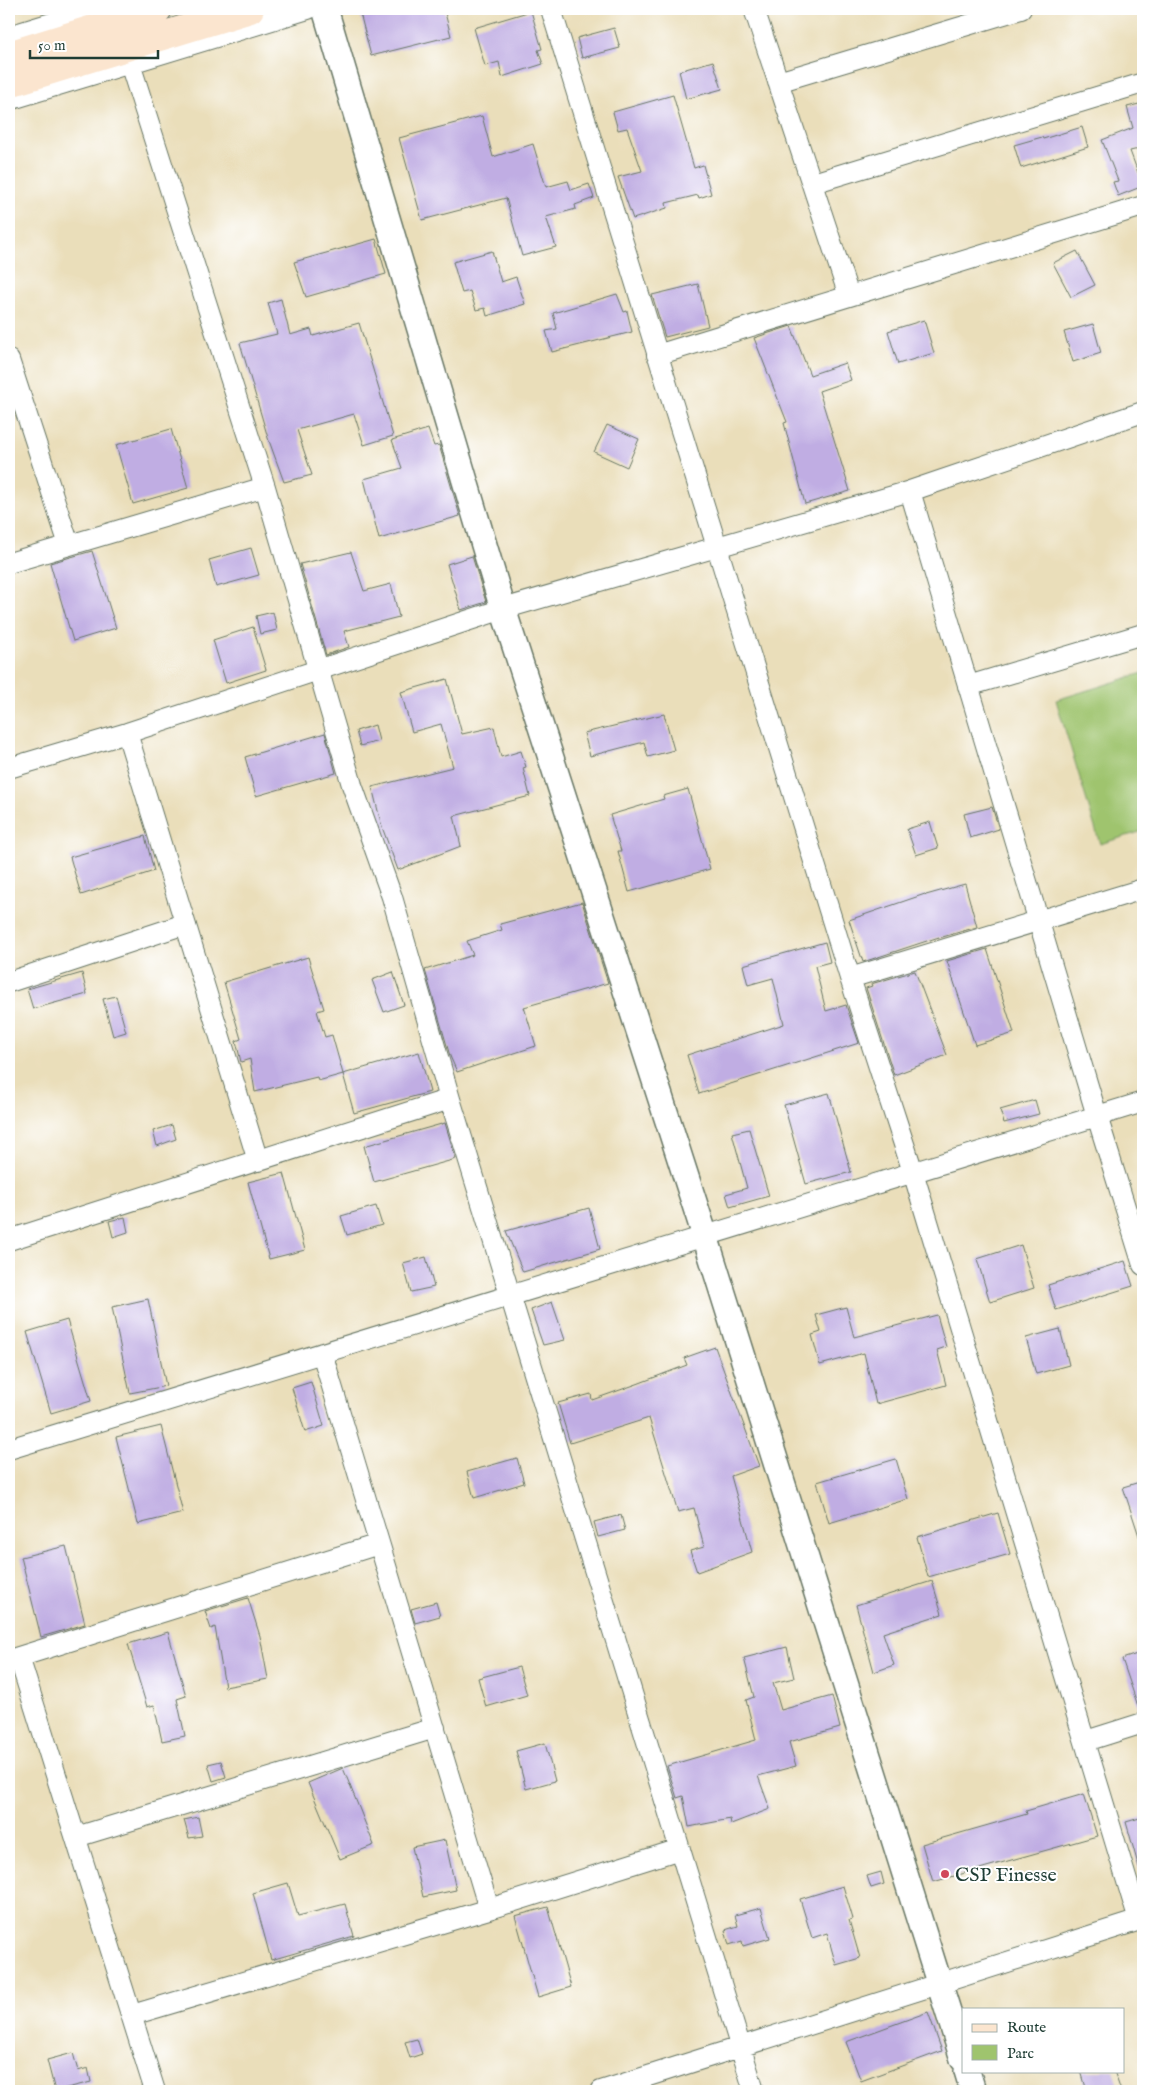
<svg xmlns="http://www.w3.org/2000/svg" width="1152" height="2100" viewBox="0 0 1152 2100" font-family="'IM FELL English',serif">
	<rect width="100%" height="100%" fill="#fff"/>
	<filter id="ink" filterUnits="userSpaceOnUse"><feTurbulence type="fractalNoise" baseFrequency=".02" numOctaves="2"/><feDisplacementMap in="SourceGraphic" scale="10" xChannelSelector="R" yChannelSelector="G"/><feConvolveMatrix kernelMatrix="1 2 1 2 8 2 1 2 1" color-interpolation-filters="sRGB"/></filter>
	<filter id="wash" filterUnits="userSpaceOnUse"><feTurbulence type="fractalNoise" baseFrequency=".0096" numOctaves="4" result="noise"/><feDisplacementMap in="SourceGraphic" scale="20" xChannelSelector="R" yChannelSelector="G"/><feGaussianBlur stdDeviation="1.12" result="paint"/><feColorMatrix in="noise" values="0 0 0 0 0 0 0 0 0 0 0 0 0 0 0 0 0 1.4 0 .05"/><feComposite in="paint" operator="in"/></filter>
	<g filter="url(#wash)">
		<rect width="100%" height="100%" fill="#eadeba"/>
		<path fill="#9fc46e" stroke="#5f8051" d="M1143,673V831L1100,844L1056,700Z"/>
		<g id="blocks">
			<path fill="#c0ade3" d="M376,9H444L451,36L371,56L360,13Z
				M531,11L542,49L538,50L543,64L502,77L499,62L485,66L474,28Z
				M614,28L620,48L582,58L577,38Z
				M713,61L722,89L686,99L679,71Z
				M673,95L694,168L703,165L711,194L699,198L698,195L666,203L667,208L633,219L618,177L642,171L627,128L618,130L613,112Z
				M1143,103V148L1130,151L1143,186L1118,196L1113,182L1118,181L1102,140L1133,128L1127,107Z
				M482,116L493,157L533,144L546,187L568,181L571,190L589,184L594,198L575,205L576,209L546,217L556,247L522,256L506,198L422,220L399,138Z
				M1082,127L1088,147L1021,168L1014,145L1042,137L1043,139Z
				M376,239L386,274L306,297L294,262Z
				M492,251L501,282L516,277L525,304L487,316L485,308L476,310L470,291L462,293L453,262Z
				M1077,251L1095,285L1071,297L1053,263Z
				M698,284L708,326L665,337L652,295Z
				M617,294L624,312L627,311L632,332L552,352L546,331L557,329L553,313Z
				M281,299L290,335L311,329L313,336L359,323L393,436L364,445L354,414L297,430L312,475L284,482L268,438L240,343L277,334L268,303Z
				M924,320L934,353L898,364L888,331Z
				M1093,324L1101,353L1073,362L1064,332Z
				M791,326L810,375L845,363L851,380L819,391L850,491L805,504L784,423L787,422L754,338Z
				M607,425L639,439L627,467L594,452Z
				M171,429L188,488L133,504L116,445Z
				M428,429L434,446L439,445L460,516L379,539L364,479L402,468L392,440Z
				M251,548L259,575L216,587L209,560Z
				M92,551L116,628L73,641L50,563Z
				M351,552L364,591L391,584L399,617L344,631L349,647L326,655L300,564Z
				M472,556L486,602L461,610L447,564Z
				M273,612L277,630L260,634L256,616Z
				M253,627L266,670L226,683L213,640Z
				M447,679L462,734L494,727L501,757L521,751L526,767L523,768L530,796L454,816L461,846L398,870L382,827L372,787L453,767L441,724L412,732L401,692Z
				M664,714L674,750L648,757L644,742L590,756L584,733Z
				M375,725L379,741L360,746L356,731Z
				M325,733L336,773L256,796L245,757Z
				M688,789L710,869L629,892L618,851H621L610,815L664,799L663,796Z
				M992,807L999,829L970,838L964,814Z
				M930,822L938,848L916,855L907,829Z
				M145,836L154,871L81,895L70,857Z
				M965,884L977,927L939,938V937L863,962L849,920L925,894L926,895Z
				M582,902L608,983L524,1007L536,1046L457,1072L450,1056L425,970L473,955L467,941L502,930L500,924Z
				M825,942L830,962L815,966L826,1011L846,1005L859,1043L699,1094L687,1055L784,1024L773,978L748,985L743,965Z
				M987,949L1014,1033L975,1045L947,961Z
				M308,957L324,1009L317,1011L325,1037L332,1035L343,1074L318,1081L317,1077L255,1092L250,1059L241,1062L236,1041L241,1039L224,982Z
				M915,971L947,1055L894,1075L866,988L872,986L871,984Z
				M393,972L404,1005L384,1012L372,980Z
				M82,973L87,994L33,1009L27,989Z
				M116,996L126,1032L113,1036L103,999Z
				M419,1052L430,1092L354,1113L343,1074Z
				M829,1093L851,1172L806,1184L784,1105Z
				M1035,1100L1039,1114L1004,1123L1000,1110Z
				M445,1123L456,1159L374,1182L364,1146Z
				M172,1125L176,1139L157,1146L153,1131Z
				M749,1129L769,1196L730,1207L726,1194L747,1188L732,1133Z
				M284,1173L305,1250L269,1259L248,1182Z
				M376,1206L382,1225L347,1235L341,1216Z
				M589,1208L600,1249L523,1272L506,1231Z
				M125,1217L128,1232L113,1237L109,1221Z
				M1021,1245L1034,1288L990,1302L977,1259Z
				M426,1257L434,1287L411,1292L403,1263Z
				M1125,1261L1133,1286L1056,1310L1048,1285Z
				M148,1299L166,1386L130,1393L112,1307Z
				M552,1302L565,1340L543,1345L531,1310Z
				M846,1307L854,1337L937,1315L946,1347L937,1350L946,1385L876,1404L864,1353L820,1365L812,1335L821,1332L816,1315Z
				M67,1320L91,1401L51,1413L27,1332Z
				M1060,1329L1069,1365L1036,1374L1026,1338Z
				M715,1347L759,1466L731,1476L752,1552L697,1572L690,1551L704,1547L694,1508L678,1512L649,1418L570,1443L558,1403L591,1394L592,1400L637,1384L687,1365L684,1358Z
				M311,1382L324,1426L305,1432L292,1388Z
				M161,1426L183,1513L138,1524L116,1437Z
				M517,1458L524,1483L474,1498L467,1472Z
				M896,1459L908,1499L829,1523L817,1482Z
				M1143,1481V1542H1141L1123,1487Z
				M998,1513L1010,1554L928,1577L917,1537Z
				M621,1515L625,1530L598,1537L594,1522Z
				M66,1546L85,1624L41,1637L21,1557Z
				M932,1581L942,1614L883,1633L894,1665L874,1672L856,1605Z
				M248,1598L260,1636L268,1679L225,1687L215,1627L211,1629L205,1611Z
				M436,1602L440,1616L415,1623L411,1609Z
				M168,1632L186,1696L177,1699L185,1736L162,1741L154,1705L147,1707L128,1644Z
				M787,1647L794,1678L773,1683L781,1710L832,1696L840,1728L789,1742L796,1766L758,1776L770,1809L731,1824L730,1819L689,1827L683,1796L677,1798L667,1766L756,1740L746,1700L754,1697L744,1658Z
				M1143,1652V1711L1140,1712L1122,1659Z
				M519,1667L527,1695L486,1707L478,1678Z
				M545,1743L555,1781L526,1789L516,1751Z
				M221,1761L226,1777L213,1781L208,1764Z
				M343,1768L374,1845L340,1859L308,1783Z
				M1084,1794L1097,1836L933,1882L922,1844L1027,1814L1026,1811Z
				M198,1817L202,1836L189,1838L184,1820Z
				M1143,1817V1867L1139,1868L1126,1822Z
				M445,1840L456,1890L423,1897L412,1847Z
				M881,1872L884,1884L871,1888L867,1876Z
				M288,1883L298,1916L345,1904L354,1936L271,1960L253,1893Z
				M843,1886L853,1919L849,1920L860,1958L836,1965L827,1933L812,1938L800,1899Z
				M548,1907L571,1987L538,1997L515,1916Z
				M761,1908L770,1938L743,1946L742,1941L729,1945L725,1930L738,1926L735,1915Z
				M928,2012L942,2051L861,2081L846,2042Z
				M417,2039L422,2054L410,2058L405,2042Z
				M73,2053L78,2071L88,2068L91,2082L55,2091L47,2060Z
				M1081,2071H1114L1121,2091H1087Z"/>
		</g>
	</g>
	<g filter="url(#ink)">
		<use href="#blocks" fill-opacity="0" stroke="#667563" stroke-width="1"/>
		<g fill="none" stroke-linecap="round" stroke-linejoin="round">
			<defs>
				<path id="minor" d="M551,9L850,978L913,1172L1139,1921
					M754,9L849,296
					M9,36L97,9
					M125,48L265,487L352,785L392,897L450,1099L754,2091
					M778,82L1021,9
					M9,100L308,9
					M813,183L1143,83
					M657,355L1143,206
					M9,360L69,545
					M910,491L1097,1116L1143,1265
					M9,563L265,487
					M968,686L1143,634
					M127,733L258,1161
					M9,768L127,733L503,609L910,491L1143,412
					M850,978L1143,889
					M9,982L185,924
					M9,1240L450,1099
					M322,1353L489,1909
					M9,1449L1143,1102
					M19,1657L155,2091
					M9,1660L379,1544
					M1086,1741L1143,1723
					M76,1837L435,1728
					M132,2015L489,1909L680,1849
					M601,2091L1143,1919"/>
				<path id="tertiary" d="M325,9L503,609L705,1236L963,2059
					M967,2071L973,2091"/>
				<path id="secondary" d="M9,55L158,9
					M9,83L250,9"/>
			</defs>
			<use href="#minor" stroke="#667563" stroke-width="22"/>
			<use href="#tertiary" stroke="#667563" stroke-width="28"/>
			<use href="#secondary" stroke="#667563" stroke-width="30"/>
			<use href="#minor" stroke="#fff" stroke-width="20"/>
			<use href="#tertiary" stroke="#fff" stroke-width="25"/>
			<use href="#secondary" stroke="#fbe5cf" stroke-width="28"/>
		</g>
	</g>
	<circle fill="#d1495b" stroke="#fff" stroke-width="2" cx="945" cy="1874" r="5"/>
	<g text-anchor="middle" stroke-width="4" stroke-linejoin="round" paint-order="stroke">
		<g font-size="20" fill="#1f3d34" stroke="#fff" text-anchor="start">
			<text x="955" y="1881">CSP Finesse</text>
		</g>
	</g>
	<rect width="1152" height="2100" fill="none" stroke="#fff" stroke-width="30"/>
	<rect x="962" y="2008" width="162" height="65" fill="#ffffff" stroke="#a5b1ae"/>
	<rect x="972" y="2024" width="25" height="8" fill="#fbe5cf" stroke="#a5b1ae"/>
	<text x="1007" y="2032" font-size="15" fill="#1f3d34">Route</text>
	<rect x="972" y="2045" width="25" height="15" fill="#9fc46e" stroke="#a5b1ae"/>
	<text x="1007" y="2058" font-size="15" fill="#1f3d34">Parc</text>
	<path d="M30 50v8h128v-8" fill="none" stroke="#1f3d34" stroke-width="2.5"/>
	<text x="38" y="50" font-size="15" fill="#1f3d34" stroke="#ffffff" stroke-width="4" paint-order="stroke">50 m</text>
</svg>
